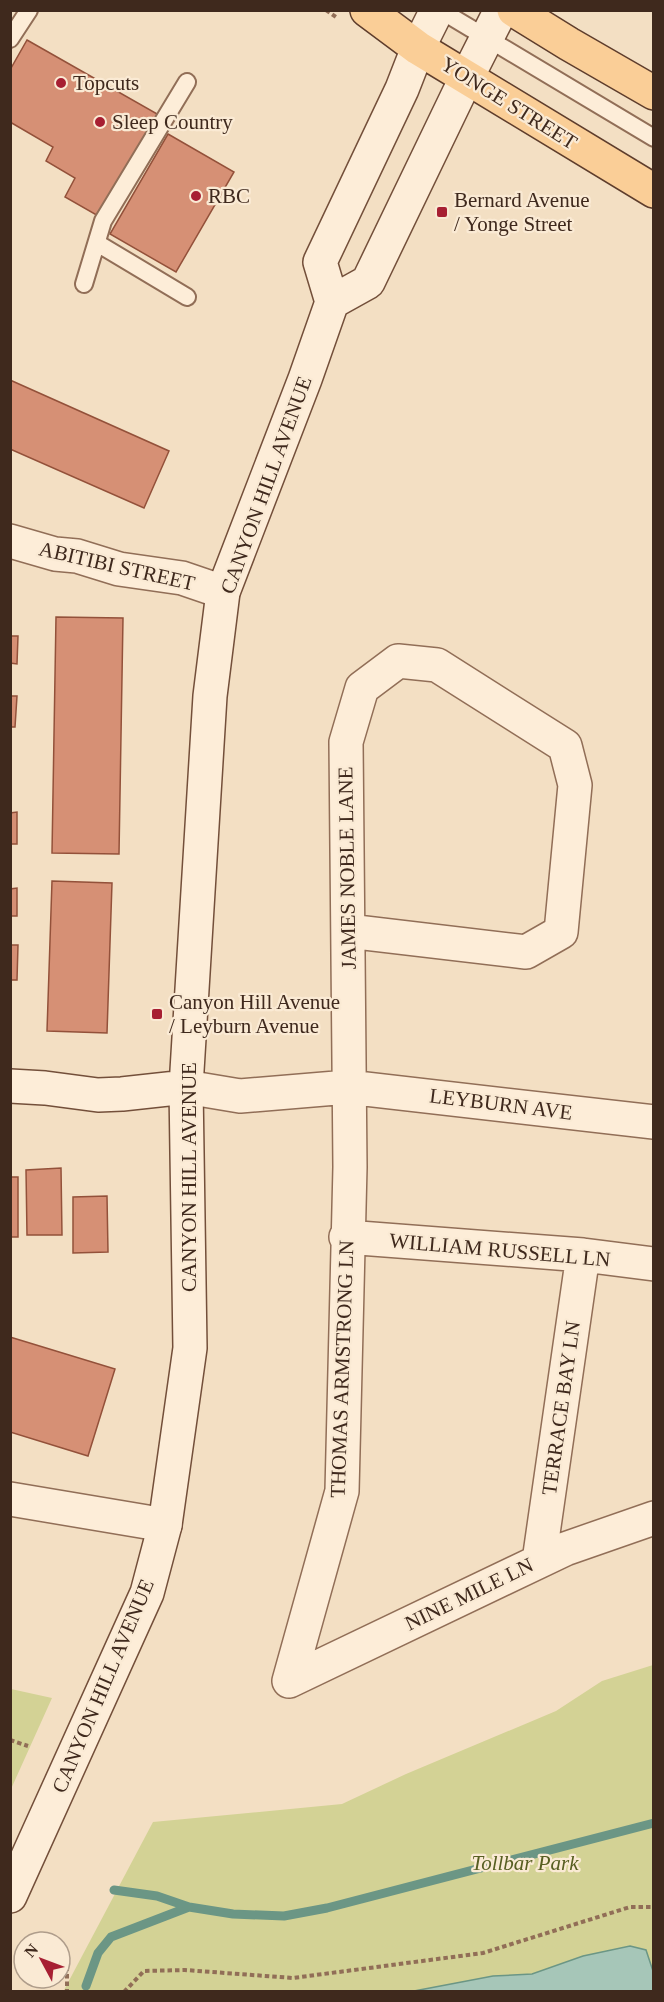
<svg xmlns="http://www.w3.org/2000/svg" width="664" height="2002" viewBox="0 0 664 2002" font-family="Georgia,serif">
	<rect width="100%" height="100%" fill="#f3dfc3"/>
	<path fill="#d3d295" d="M653,1665V1991L63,1992L153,1822L342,1804L406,1774L556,1711L602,1681Z
		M11,1689L52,1698L11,1789L10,1689Z"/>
	<path fill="#a6c6b8" stroke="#6b9685" stroke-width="1.5" d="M630,1946L646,1950L653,1971V1991H414L493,1976L532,1974L583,1956Z"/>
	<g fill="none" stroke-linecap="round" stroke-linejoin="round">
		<path stroke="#6b9685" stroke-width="9" d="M114,1890L157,1896L189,1907L233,1914L284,1916L327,1908L654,1823
			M86,1986L98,1953L111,1937L189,1907"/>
	</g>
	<path fill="#d69075" stroke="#93513a" stroke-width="1.5" d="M27,40L159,115L100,217L65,197L75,178L46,161L53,147L10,122V70Z
		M168,134L234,172L176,272L110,234Z
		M10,380L169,451L144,508L10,449Z
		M56,617L123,618L119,854L52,853Z
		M10,636H18L17,664L10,663Z
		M10,696H17L15,727H10Z
		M17,812V844H10V813Z
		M52,881L112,883L107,1033L47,1031Z
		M17,888V916H10V889Z
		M10,945H18L17,980H10Z
		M61,1168L62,1235H27L26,1170Z
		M10,1177H18V1237H10Z
		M107,1196L108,1252L73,1253V1197Z
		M10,1337L115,1369L88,1456L10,1432Z"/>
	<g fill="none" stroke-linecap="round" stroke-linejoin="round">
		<defs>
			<path id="lane" d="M440,10L654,138
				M10,39L29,10
				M97,243L187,297
				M84,284L103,221L187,82"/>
			<path id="street" d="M10,541L55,554L77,556L119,569L182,578L223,592
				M186,1087L240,1096L348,1087L654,1122
				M346,1237L583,1255L654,1264
				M10,1499L165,1525
				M539,1561L583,1255
				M289,1681L342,1491L350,1167L346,742L362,688L398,661L437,665L565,746L575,785L561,932L526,952L348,931
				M289,1681L565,1549L654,1518"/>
			<path id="secondary" d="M332,302L368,282L459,93L501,10
				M10,1086L45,1088L98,1095L122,1094L186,1087
				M10,1896L147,1593L165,1525L190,1348L186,1087L210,696L223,592L305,379L332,302L320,262L402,89L418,48L437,10"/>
			<path id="primary" d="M367,10L418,48L654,191
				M514,10L569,44L654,93"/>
		</defs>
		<use href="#lane" stroke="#916e57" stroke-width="20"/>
		<use href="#street" stroke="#916e57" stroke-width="36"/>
		<use href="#secondary" stroke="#734f3a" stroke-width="36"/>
		<use href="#primary" stroke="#5e3d2c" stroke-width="36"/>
		<path stroke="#916e57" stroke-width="4" stroke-dasharray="4.5 3" stroke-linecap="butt" d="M326,10L336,17
			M10,1740L28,1746
			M52,1936L55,1942
			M60,1953L67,1968V1992
			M124,1992L144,1971L185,1970L293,1978L483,1953L630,1907H654"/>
		<use href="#lane" stroke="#fdedd8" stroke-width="16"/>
		<use href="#street" stroke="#fdedd8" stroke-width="33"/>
		<use href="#secondary" stroke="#fdedd8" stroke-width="33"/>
		<use href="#primary" stroke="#face97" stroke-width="33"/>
	</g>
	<g fill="#a71f32" stroke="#faead4" stroke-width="2">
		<circle cx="61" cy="83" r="6"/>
		<circle cx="100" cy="122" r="6"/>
		<circle cx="196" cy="196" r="6"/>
		<rect x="436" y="206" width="12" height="12" rx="3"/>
		<rect x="151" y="1008" width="12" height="12" rx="3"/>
	</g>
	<g text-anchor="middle" stroke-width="4.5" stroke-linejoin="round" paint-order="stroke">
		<g font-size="21" fill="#3f291d" stroke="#faead4" text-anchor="start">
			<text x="73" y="90">Topcuts</text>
			<text x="112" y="129">Sleep Country</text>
			<text x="208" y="203">RBC</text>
			<text x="454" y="207">Bernard Avenue<tspan x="454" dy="24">/ Yonge Street</tspan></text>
			<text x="169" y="1009">Canyon Hill Avenue<tspan x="169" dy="24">/ Leyburn Avenue</tspan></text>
		</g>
		<g font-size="21" fill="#3f291d" stroke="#faead4">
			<text transform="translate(509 103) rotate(32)" y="7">YONGE STREET</text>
			<text transform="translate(266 485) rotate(-70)" y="7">CANYON HILL AVENUE</text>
			<text transform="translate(117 566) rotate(13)" y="7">ABITIBI STREET</text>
			<text transform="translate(347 868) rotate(-91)" y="7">JAMES NOBLE LANE</text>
			<text transform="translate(501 1104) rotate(7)" y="7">LEYBURN AVE</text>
			<text transform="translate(189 1177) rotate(-90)" y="7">CANYON HILL AVENUE</text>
			<text transform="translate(500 1250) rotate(5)" y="7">WILLIAM RUSSELL LN</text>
			<text transform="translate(342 1369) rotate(-88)" y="7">THOMAS ARMSTRONG LN</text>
			<text transform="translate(561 1408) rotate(-82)" y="7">TERRACE BAY LN</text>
			<text transform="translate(469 1594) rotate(-26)" y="7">NINE MILE LN</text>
			<text transform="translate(103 1686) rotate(-67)" y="7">CANYON HILL AVENUE</text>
		</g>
		<g font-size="21" font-style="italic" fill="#575e21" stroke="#faead4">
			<text x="525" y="1870">Tollbar Park</text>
		</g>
	</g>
	<rect width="664" height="2002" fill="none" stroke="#3f291d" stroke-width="24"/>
	<g transform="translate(42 1960) rotate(311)"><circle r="28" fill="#faead4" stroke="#af9d8b" stroke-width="1.5"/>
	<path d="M0-4.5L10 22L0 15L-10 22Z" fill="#a71f32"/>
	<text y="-9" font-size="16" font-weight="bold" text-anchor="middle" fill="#3f291d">N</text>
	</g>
</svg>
